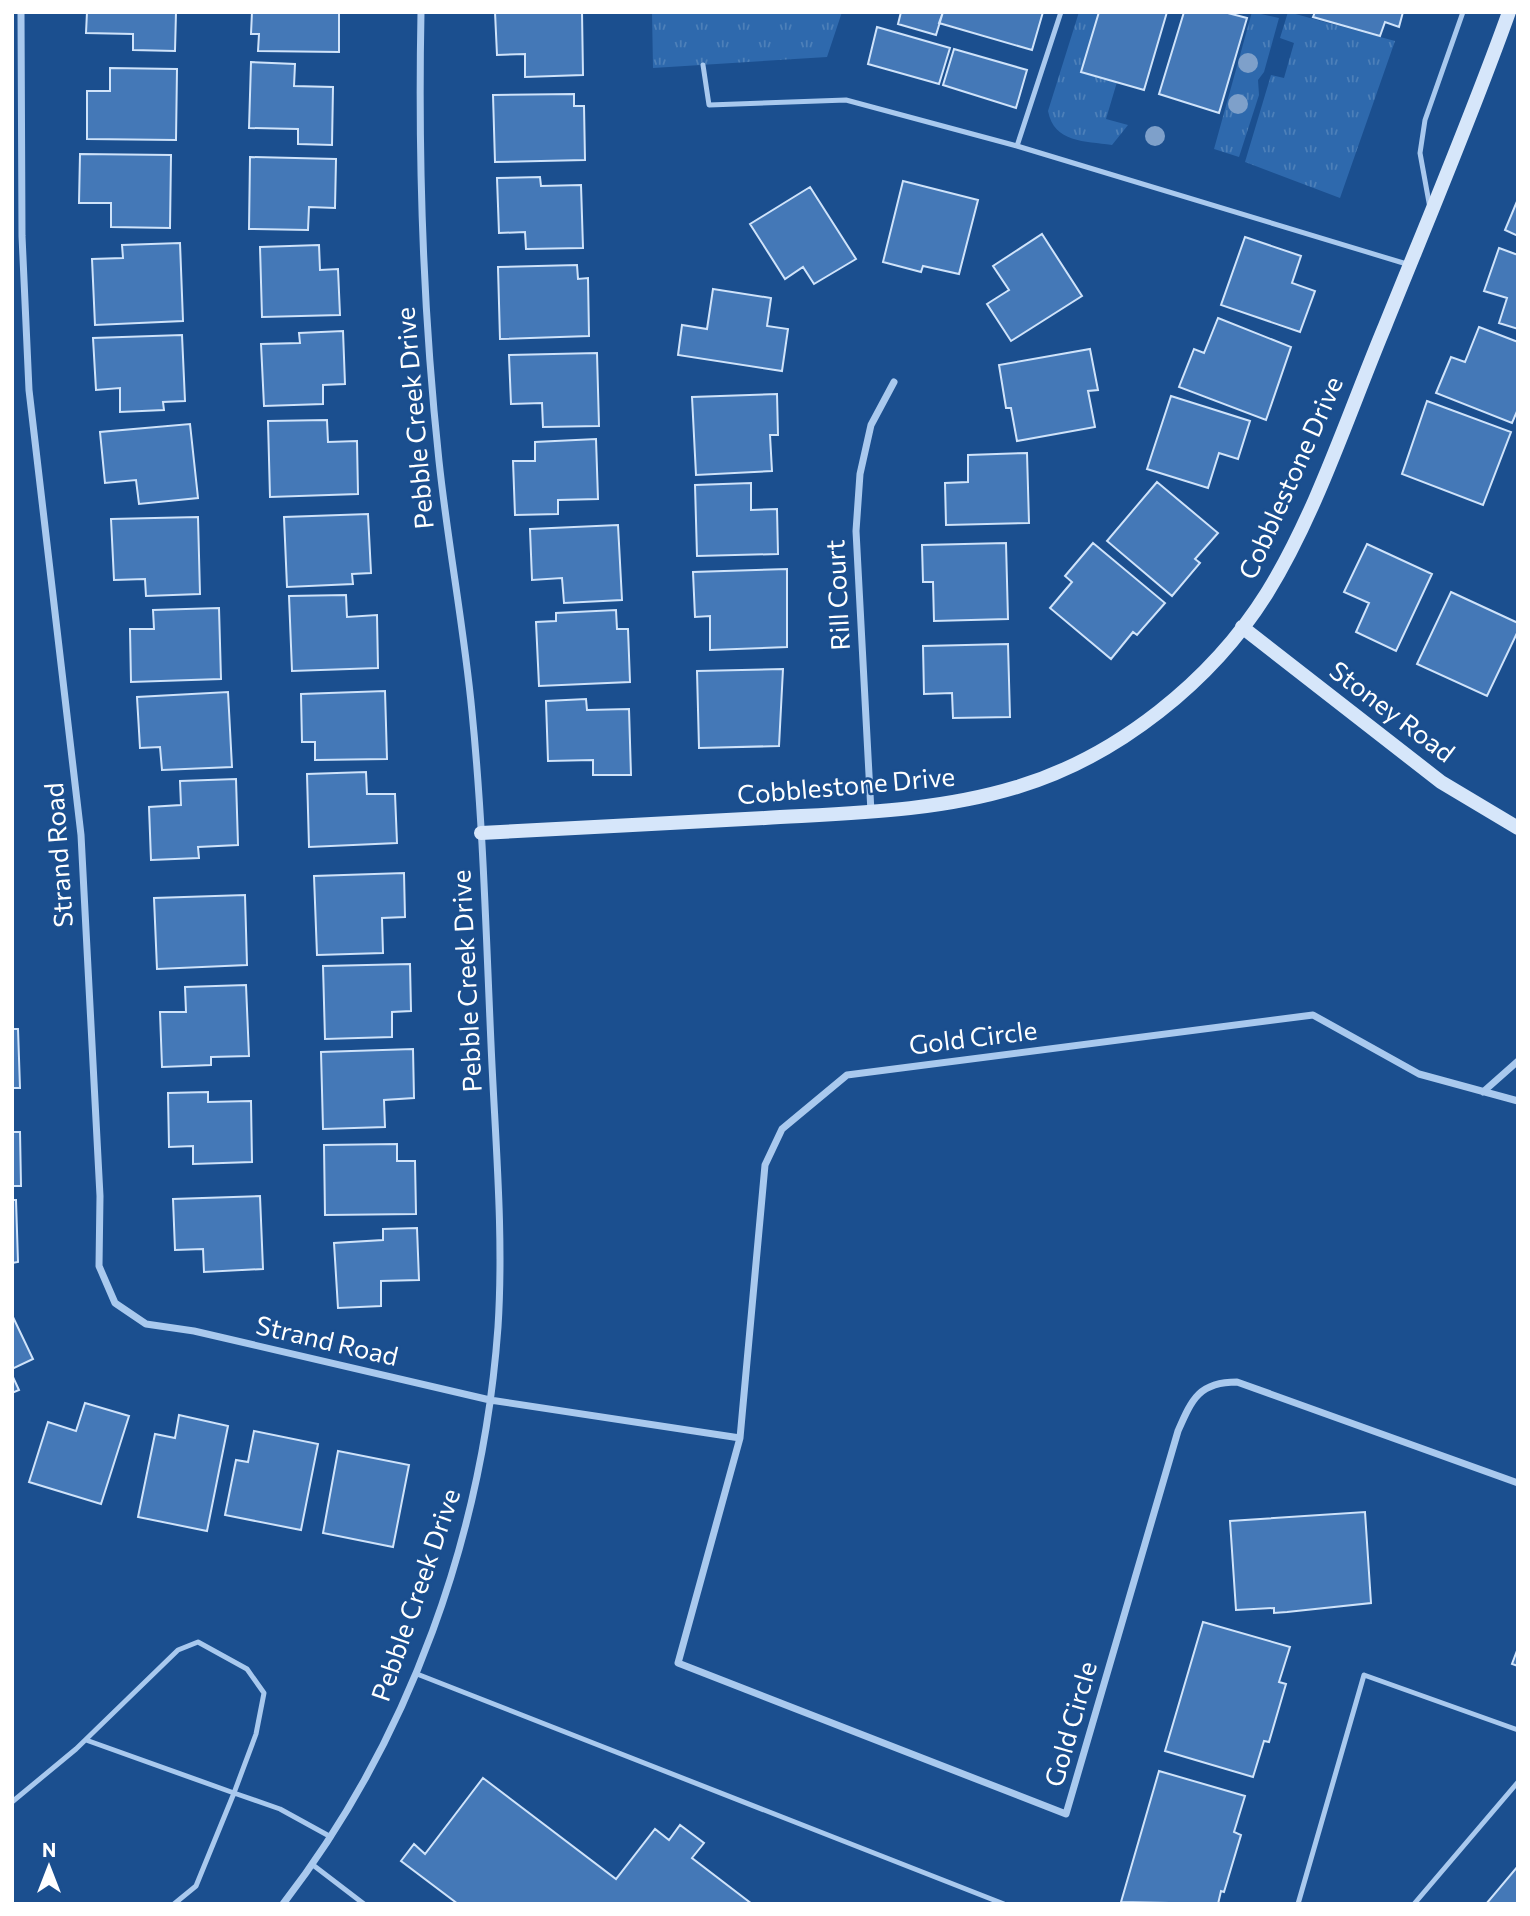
<svg xmlns="http://www.w3.org/2000/svg" width="1530" height="1916" viewBox="0 0 1530 1916" font-family="Commissioner,sans-serif">
	<defs>
		<pattern id="grass-tufts" width="24" height="20" patternUnits="userSpaceOnUse" patternTransform="scale(1.75)"><rect width="24" height="20" fill="#2e69ad"/><path d="M3 7l-1-3M5 7V3M7 7l1-3M15 17l-1-3M17 17v-4M19 17l1-3" fill="none" stroke="#4d80b9"/></pattern>
	</defs>
	<rect width="100%" height="100%" fill="#1b4f8f"/>
	<path fill="url(#grass-tufts)" d="M652,12H842L827,57L653,68Z
		M1079,12H1099L1081,71L1117,82L1106,119L1128,125L1112,145C1085,141 1054,143 1048,111Z
		M1252,12L1279,18L1264,72L1258,80L1259,95L1239,157L1214,149Z
		M1288,12L1395,41L1340,198L1245,162L1271,75L1284,78L1294,43L1280,38Z"/>
	<path fill="#4478b7" stroke="#cfe3fa" stroke-width="2" d="M87,12H176L175,51L133,50V34L86,33Z
		M252,12H339V52L258,51L259,34H251Z
		M495,12H582L583,75L525,77V54L497,55Z
		M901,12H943L936,35L898,24Z
		M943,12H1043L1032,50L939,23Z
		M1099,12H1167L1144,90L1081,72Z
		M1184,12H1224L1247,18L1219,113L1159,94Z
		M1315,12H1403L1399,27L1385,22L1380,36L1313,17Z
		M877,27L950,48L939,84L868,64Z
		M954,49L1027,70L1016,108L943,85Z
		M251,62L295,64L294,86L333,87L332,145L298,144V129L249,128Z
		M110,68L177,69L176,140L87,139V91H110Z
		M574,94V106H584L585,160L495,162L493,95Z
		M80,154L171,155L170,228L111,227V203H79Z
		M250,157L336,159L335,208L309,207L308,230L249,229Z
		M540,177L541,186L581,185L583,248L526,249L525,232L499,233L497,178Z
		M903,181L978,200L959,274L923,266L921,272L883,262Z
		M810,187L856,259L814,284L803,267L785,279L750,224Z
		M1518,199V236L1505,230Z
		M1042,234L1082,296L1011,341L987,304L1009,290L993,266Z
		M1245,237L1301,256L1292,283L1315,291L1300,332L1221,305Z
		M180,243L183,321L95,325L92,259L123,258L122,245Z
		M319,245L320,270L338,269L340,315L262,317L260,247Z
		M1499,248L1518,255V329L1499,323L1507,298L1484,291Z
		M577,265L578,279L588,278L589,336L500,339L498,267Z
		M713,289L771,298L767,326L788,329L782,371L678,355L682,325L707,329Z
		M1218,318L1291,347L1266,420L1179,387L1194,349L1204,353Z
		M1479,327L1518,342V409L1512,423L1436,393L1451,357L1465,362Z
		M343,331L345,384L323,385V404L264,406L261,344L300,343L299,333Z
		M182,335L185,401L163,402L164,410L120,412V388L96,390L93,338Z
		M1090,349L1098,390L1088,391L1095,427L1017,441L1011,408H1006L999,365Z
		M597,353L599,426L543,427L542,403L511,404L509,355Z
		M777,394L778,435H770L772,471L696,475L692,397Z
		M1171,396L1250,421L1238,459L1219,453L1208,488L1147,469Z
		M1427,401L1511,432L1483,505L1402,474Z
		M327,420L328,442L357,441L358,494L270,497L268,421Z
		M190,424L198,498L139,504L136,480L105,483L100,432Z
		M596,439L598,499L558,500V514L515,515L513,461H535V442Z
		M1027,453L1029,523L946,525L945,483L968,482V455Z
		M1157,482L1218,533L1195,559L1200,563L1172,596L1107,541Z
		M751,483V510L777,509L778,554L697,556L695,485Z
		M368,514L371,573L352,574L353,584L287,587L284,517Z
		M198,517L200,594L146,596L145,579L114,580L111,519Z
		M618,525L622,600L564,603L562,578L532,580L530,529Z
		M1006,543L1008,619L934,621L933,582H923L922,545Z
		M1093,543L1165,603L1137,635L1133,632L1111,659L1050,608L1072,582L1065,576Z
		M1367,544L1432,574L1396,651L1356,632L1369,603L1344,592Z
		M787,569V647L710,650V616L695,617L693,572Z
		M1451,592L1518,623V631L1487,696L1417,664Z
		M346,595L347,617L377,615L378,668L292,671L289,596Z
		M219,608L221,679L131,682L130,629H154L153,610Z
		M616,610L617,629H628L630,682L539,686L536,622L556,621V613Z
		M1008,644L1010,717L953,718L952,693L924,694L923,646Z
		M783,669L779,746L699,748L697,671Z
		M385,691L387,759L315,760V742H302L301,694Z
		M228,692L232,767L162,770L160,747L140,748L137,697Z
		M586,699L587,710L629,709L631,775H593V760L548,761L546,701Z
		M366,772L367,794H395L397,843L309,847L307,774Z
		M236,779L238,845L198,847L199,858L151,860L149,807L181,805L180,781Z
		M404,873L405,917L382,918L383,953L317,955L314,876Z
		M245,895L247,965L157,969L154,898Z
		M410,964L411,1011L392,1012V1037L325,1039L323,966Z
		M246,985L249,1056L211,1057V1065L162,1067L160,1012H186L185,987Z
		M12,1029H18L20,1088H12Z
		M413,1049L414,1098L384,1100L385,1127L323,1129L321,1052Z
		M208,1092V1102L251,1101L252,1162L193,1164V1146L169,1147L168,1093Z
		M12,1132H20L21,1186H12Z
		M397,1144V1161H415L416,1214L325,1215L324,1145Z
		M260,1196L263,1269L204,1272L203,1249L175,1250L173,1199Z
		M12,1200H16L18,1262L12,1263Z
		M417,1228L419,1280L381,1281V1306L338,1308L334,1243L383,1240V1229Z
		M12,1315L33,1359L12,1369Z
		M12,1375L19,1390L12,1393Z
		M85,1403L129,1416L101,1504L29,1482L48,1422L76,1431Z
		M179,1415L228,1426L207,1531L138,1517L155,1434L175,1438Z
		M254,1431L318,1444L301,1530L225,1515L236,1460L248,1462Z
		M338,1451L409,1465L393,1547L323,1533Z
		M1365,1512L1371,1603L1287,1612L1274,1613V1608L1236,1610L1230,1521Z
		M1203,1622L1290,1647L1279,1682L1286,1684L1269,1742L1264,1741L1253,1777L1165,1751Z
		M1518,1648V1666L1512,1664Z
		M1159,1771L1245,1796L1234,1832L1241,1835L1224,1892L1221,1891L1218,1904L1121,1902Z
		M483,1778L616,1879L655,1829L669,1840L680,1825L704,1843L692,1858L752,1904H458L401,1861L414,1844L425,1854Z
		M1518,1866V1904H1486Z"/>
	<g fill="none" stroke-linecap="round" stroke-linejoin="round">
		<path stroke="#a9c9ee" stroke-width="5" d="M703,65L709,105L846,100L1017,146L1410,265
			M1017,146L1061,12
			M1430,208L1420,153L1425,120L1463,12
			M417,1674L1004,1904
			M86,1740L234,1793L196,1886L174,1904
			M12,1802L76,1749L178,1650L198,1642L247,1669L264,1693L256,1734L234,1793L280,1809L331,1837
			M313,1865L364,1904
			M1298,1904L1364,1675L1518,1730
			M1414,1904L1518,1782"/>
		<path stroke="#a9c9ee" stroke-width="7" d="M21,12L22,236L29,390L81,835L100,1196L99,1266L115,1303L146,1324L194,1331L490,1400L740,1438
			M871,812L856,531L860,474L871,425L894,382
			M1483,1092L1518,1061
			M1518,1101L1419,1074L1313,1015L847,1075L782,1129L765,1165L740,1438L678,1663L1066,1814L1178,1431C1192,1399 1199,1382 1237,1382L1518,1483
			M283,1904C410,1739 483,1534 498,1327C504,1233 495,1137 491,1044C486,933 483,822 472,712C464,628 448,545 439,461C423,312 418,162 421,12"/>
		<path stroke="#d6e6fa" stroke-width="14" d="M1242,627L1441,782L1518,828
			M481,833C576,828 670,823 765,818C850,813 935,812 1017,787C1117,757 1212,681 1267,593C1316,514 1349,412 1385,326C1427,222 1471,118 1509,12"/>
	</g>
	<g fill="#7ea0ca">
		<circle cx="1248" cy="63" r="10"/>
		<circle cx="1238" cy="104" r="10"/>
		<circle cx="1155" cy="136" r="10"/>
	</g>
	<g text-anchor="middle" stroke-width="5" stroke-linejoin="round" paint-order="stroke">
		<g font-size="26" fill="#fff" stroke="#1b4f8f">
			<text transform="translate(415 418) rotate(-95)" y="9">Pebble Creek Drive</text>
			<text transform="translate(1291 478) rotate(-66)" y="9">Cobblestone Drive</text>
			<text transform="translate(838 595) rotate(-93)" y="9">Rill Court</text>
			<text transform="translate(1392 712) rotate(37)" y="9">Stoney Road</text>
			<text transform="translate(846 786) rotate(-5)" y="9">Cobblestone Drive</text>
			<text transform="translate(59 855) rotate(-94)" y="9">Strand Road</text>
			<text transform="translate(467 981) rotate(-93)" y="9">Pebble Creek Drive</text>
			<text transform="translate(973 1038) rotate(-7)" y="9">Gold Circle</text>
			<text transform="translate(327 1341) rotate(13)" y="9">Strand Road</text>
			<text transform="translate(416 1595) rotate(-71)" y="9">Pebble Creek Drive</text>
			<text transform="translate(1071 1724) rotate(-74)" y="9">Gold Circle</text>
		</g>
	</g>
	<rect width="1530" height="1916" fill="none" stroke="#ffffff" stroke-width="28"/>
	<g transform="translate(49 1867)" stroke="#1b4f8f" stroke-width="5" paint-order="stroke">
	<path d="M0-5L12 26L0 18L-12 26Z" fill="#ffffff"/>
	<text y="-10" font-size="19" font-weight="bold" text-anchor="middle" fill="#ffffff">N</text>
	</g>
</svg>
